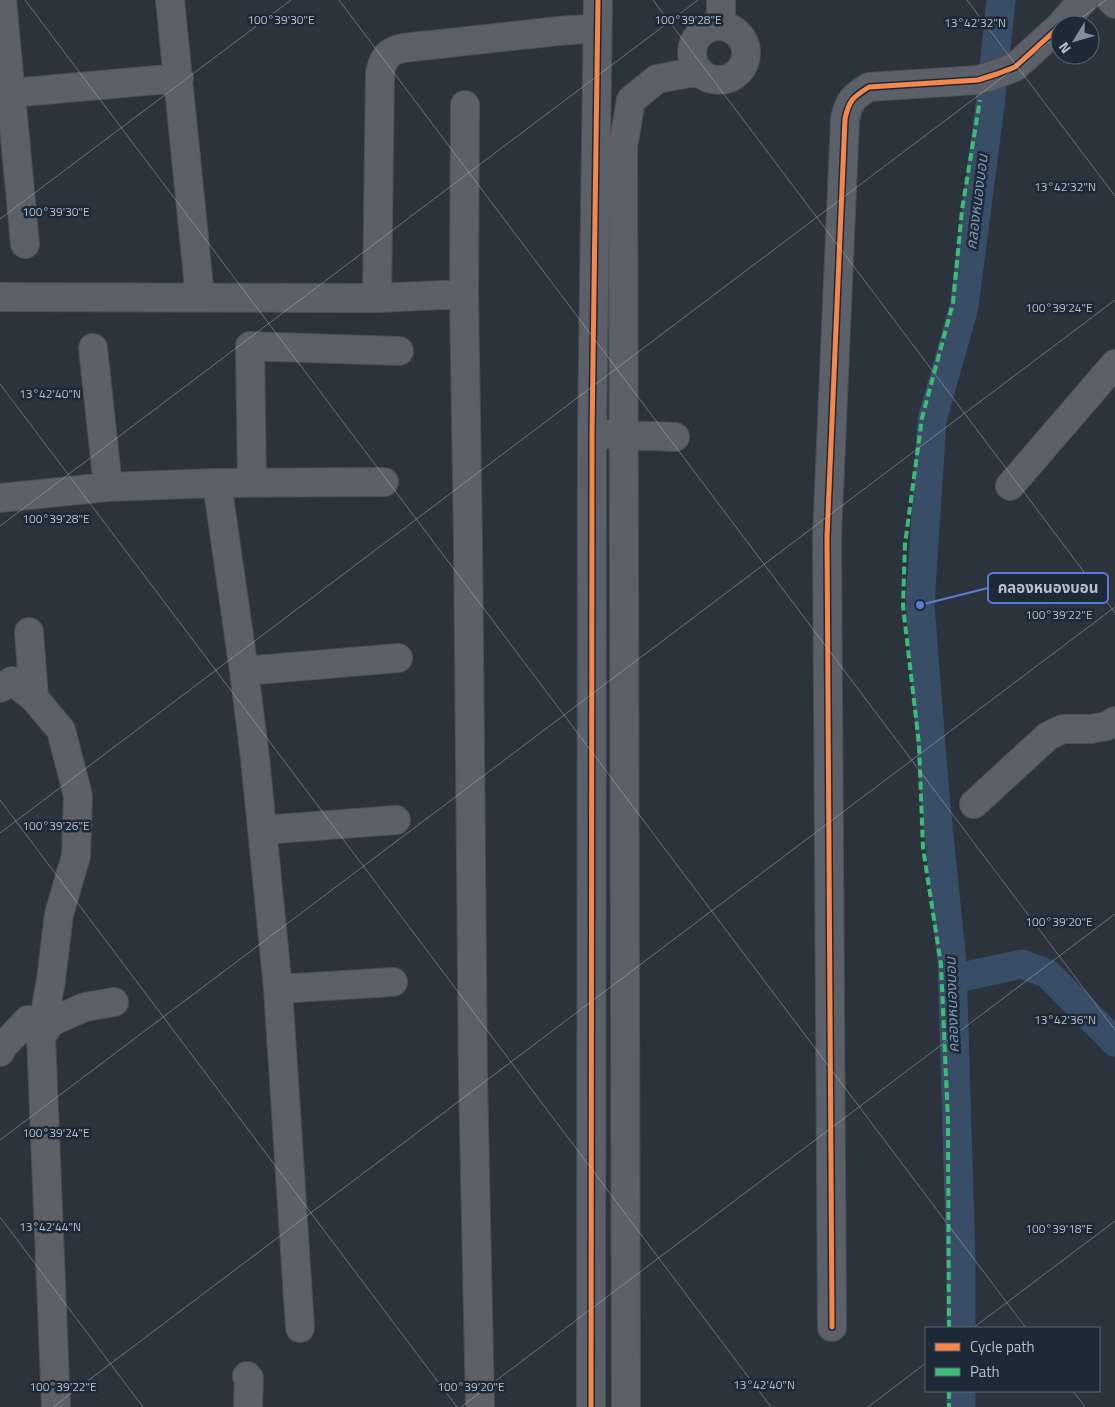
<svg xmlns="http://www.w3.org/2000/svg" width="1115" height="1407" viewBox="0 0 1115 1407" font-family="'Titillium Web','Noto Sans Thai',sans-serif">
	<rect width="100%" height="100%" fill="#2b333c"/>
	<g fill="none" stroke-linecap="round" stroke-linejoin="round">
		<path stroke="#3a4d67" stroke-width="29" d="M952,979L1022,964L1048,974L1115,1042
			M961,1328V1262L952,963L935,796L920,605L932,420L964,307L990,105L1001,0
			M961,1391V1407"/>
		<defs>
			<path id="minor" d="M2,0L25,244
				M170,0L200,297
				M721,0V26
				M1111,0L1115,4
				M1061,25L1083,0
				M692 53a27 27 0 1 1 54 0a27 27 0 1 1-54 0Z
				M0,94L179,78
				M464,294L468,541L473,1079L480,1407
				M0,297L377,298L380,73C383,58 388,51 403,48L558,31L597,28
				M377,298L464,294L465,105
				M93,348L108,487
				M606,434L675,437
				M217,483L244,671L255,758L278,989L300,1328
				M252,483L250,346L399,351
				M1010,486L1115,364
				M0,498L108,487L217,483L384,482
				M29,632L34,698L61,730L78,796L76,856L59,914L51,980L41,1036L56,1407
				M244,671L398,658
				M0,688L12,681L34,698
				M974,804L1048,736L1063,729H1091L1107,726L1115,721
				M262,830L396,820
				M278,989L393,982
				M41,1036L51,1022L85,1007L114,1002
				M0,1052L4,1045L28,1020L41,1036
				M832,1327L827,537L845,119C849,100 853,97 869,87L978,80L997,74L1015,67L1060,26
				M247,1376L249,1378L248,1407
				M591,1407L592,434L598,0
				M626,1407L623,147L631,100L657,79L699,71"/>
		</defs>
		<use href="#minor" stroke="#4a4f56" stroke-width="30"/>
		<use href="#minor" stroke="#5c6169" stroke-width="28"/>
		<path stroke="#3abd76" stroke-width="4" stroke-dasharray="8 4" stroke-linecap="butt" d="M949,1328L948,1121L941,965L923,848L919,744L903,606L905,544L922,418L953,303L962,210L980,100
			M949,1391V1407"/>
		<defs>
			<path id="cycleway" d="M832,1327L827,537L845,119C849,100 853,97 869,87L978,80L997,74L1015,67L1060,26
				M591,1407L592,434L598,0"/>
		</defs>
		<use href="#cycleway" stroke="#1e2937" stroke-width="8"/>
		<use href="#cycleway" stroke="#f5874c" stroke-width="5"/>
	</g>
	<path fill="none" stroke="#b6bfcc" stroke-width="1" stroke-opacity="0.45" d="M25,0L1026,1328M339,0L1115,1030M653,0L1115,613M967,0L1115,196M1072,25L1106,0M0,219L291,0M0,384L771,1407M0,526L698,0M0,800L457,1407M0,833L1060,34M0,1140L1115,300M0,1217L143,1407M973,1328L1115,1221M1073,1391L1085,1407M53,1407L1115,607M461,1407L1115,914M868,1407L926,1363"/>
	<g text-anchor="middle" stroke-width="5" stroke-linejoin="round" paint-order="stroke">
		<g font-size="15" font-style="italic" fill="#7d96b3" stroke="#1e2937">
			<text transform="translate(977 202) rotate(-83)" y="5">คลองหนองบอน</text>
			<text transform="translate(952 1005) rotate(-92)" y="5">คลองหนองบอน</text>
		</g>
	</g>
	<g font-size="12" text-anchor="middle" fill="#b6bfcc" stroke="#1e2937" stroke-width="5" stroke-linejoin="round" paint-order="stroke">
		<text x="281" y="24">100°39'30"E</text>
		<text x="688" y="24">100°39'28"E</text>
		<text x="975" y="27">13°42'32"N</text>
		<text x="1065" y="191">13°42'32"N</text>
		<text x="56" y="216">100°39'30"E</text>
		<text x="1059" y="312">100°39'24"E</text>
		<text x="50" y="398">13°42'40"N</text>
		<text x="56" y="523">100°39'28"E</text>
		<text x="1059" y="619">100°39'22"E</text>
		<text x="56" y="830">100°39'26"E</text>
		<text x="1059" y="926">100°39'20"E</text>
		<text x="1065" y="1024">13°42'36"N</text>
		<text x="56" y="1137">100°39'24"E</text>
		<text x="50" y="1231">13°42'44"N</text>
		<text x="1059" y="1233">100°39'18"E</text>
		<text x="764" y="1389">13°42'40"N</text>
		<text x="63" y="1391">100°39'22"E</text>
		<text x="471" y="1391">100°39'20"E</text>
	</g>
	<path fill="none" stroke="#5a7bd3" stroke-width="2" d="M920 605L988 588"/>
	<circle fill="#5a7bd3" stroke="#1e2937" stroke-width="2" cx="920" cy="605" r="5"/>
	<rect fill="#1e2937" stroke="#5a7bd3" stroke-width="2" x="988" y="573" width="120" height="30" rx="5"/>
	<g font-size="15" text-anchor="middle" font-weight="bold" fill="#b6bfcc">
		<text x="1048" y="593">คลองหนองบอน</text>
	</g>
	<rect x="925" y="1327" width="175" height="65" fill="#1e2937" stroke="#5b6573"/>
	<rect x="935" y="1343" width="25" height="8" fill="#f5874c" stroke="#5b6573"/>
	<text x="970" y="1352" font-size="15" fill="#b6bfcc">Cycle path</text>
	<rect x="935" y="1368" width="25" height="8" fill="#3abd76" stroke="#5b6573"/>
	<text x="970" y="1377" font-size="15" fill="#b6bfcc">Path</text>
	<g transform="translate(1075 40) rotate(233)"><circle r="24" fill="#1e2937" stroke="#5b6573"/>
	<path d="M0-4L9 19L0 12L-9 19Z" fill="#858e9a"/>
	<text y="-8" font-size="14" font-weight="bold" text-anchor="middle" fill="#b6bfcc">N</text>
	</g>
</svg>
